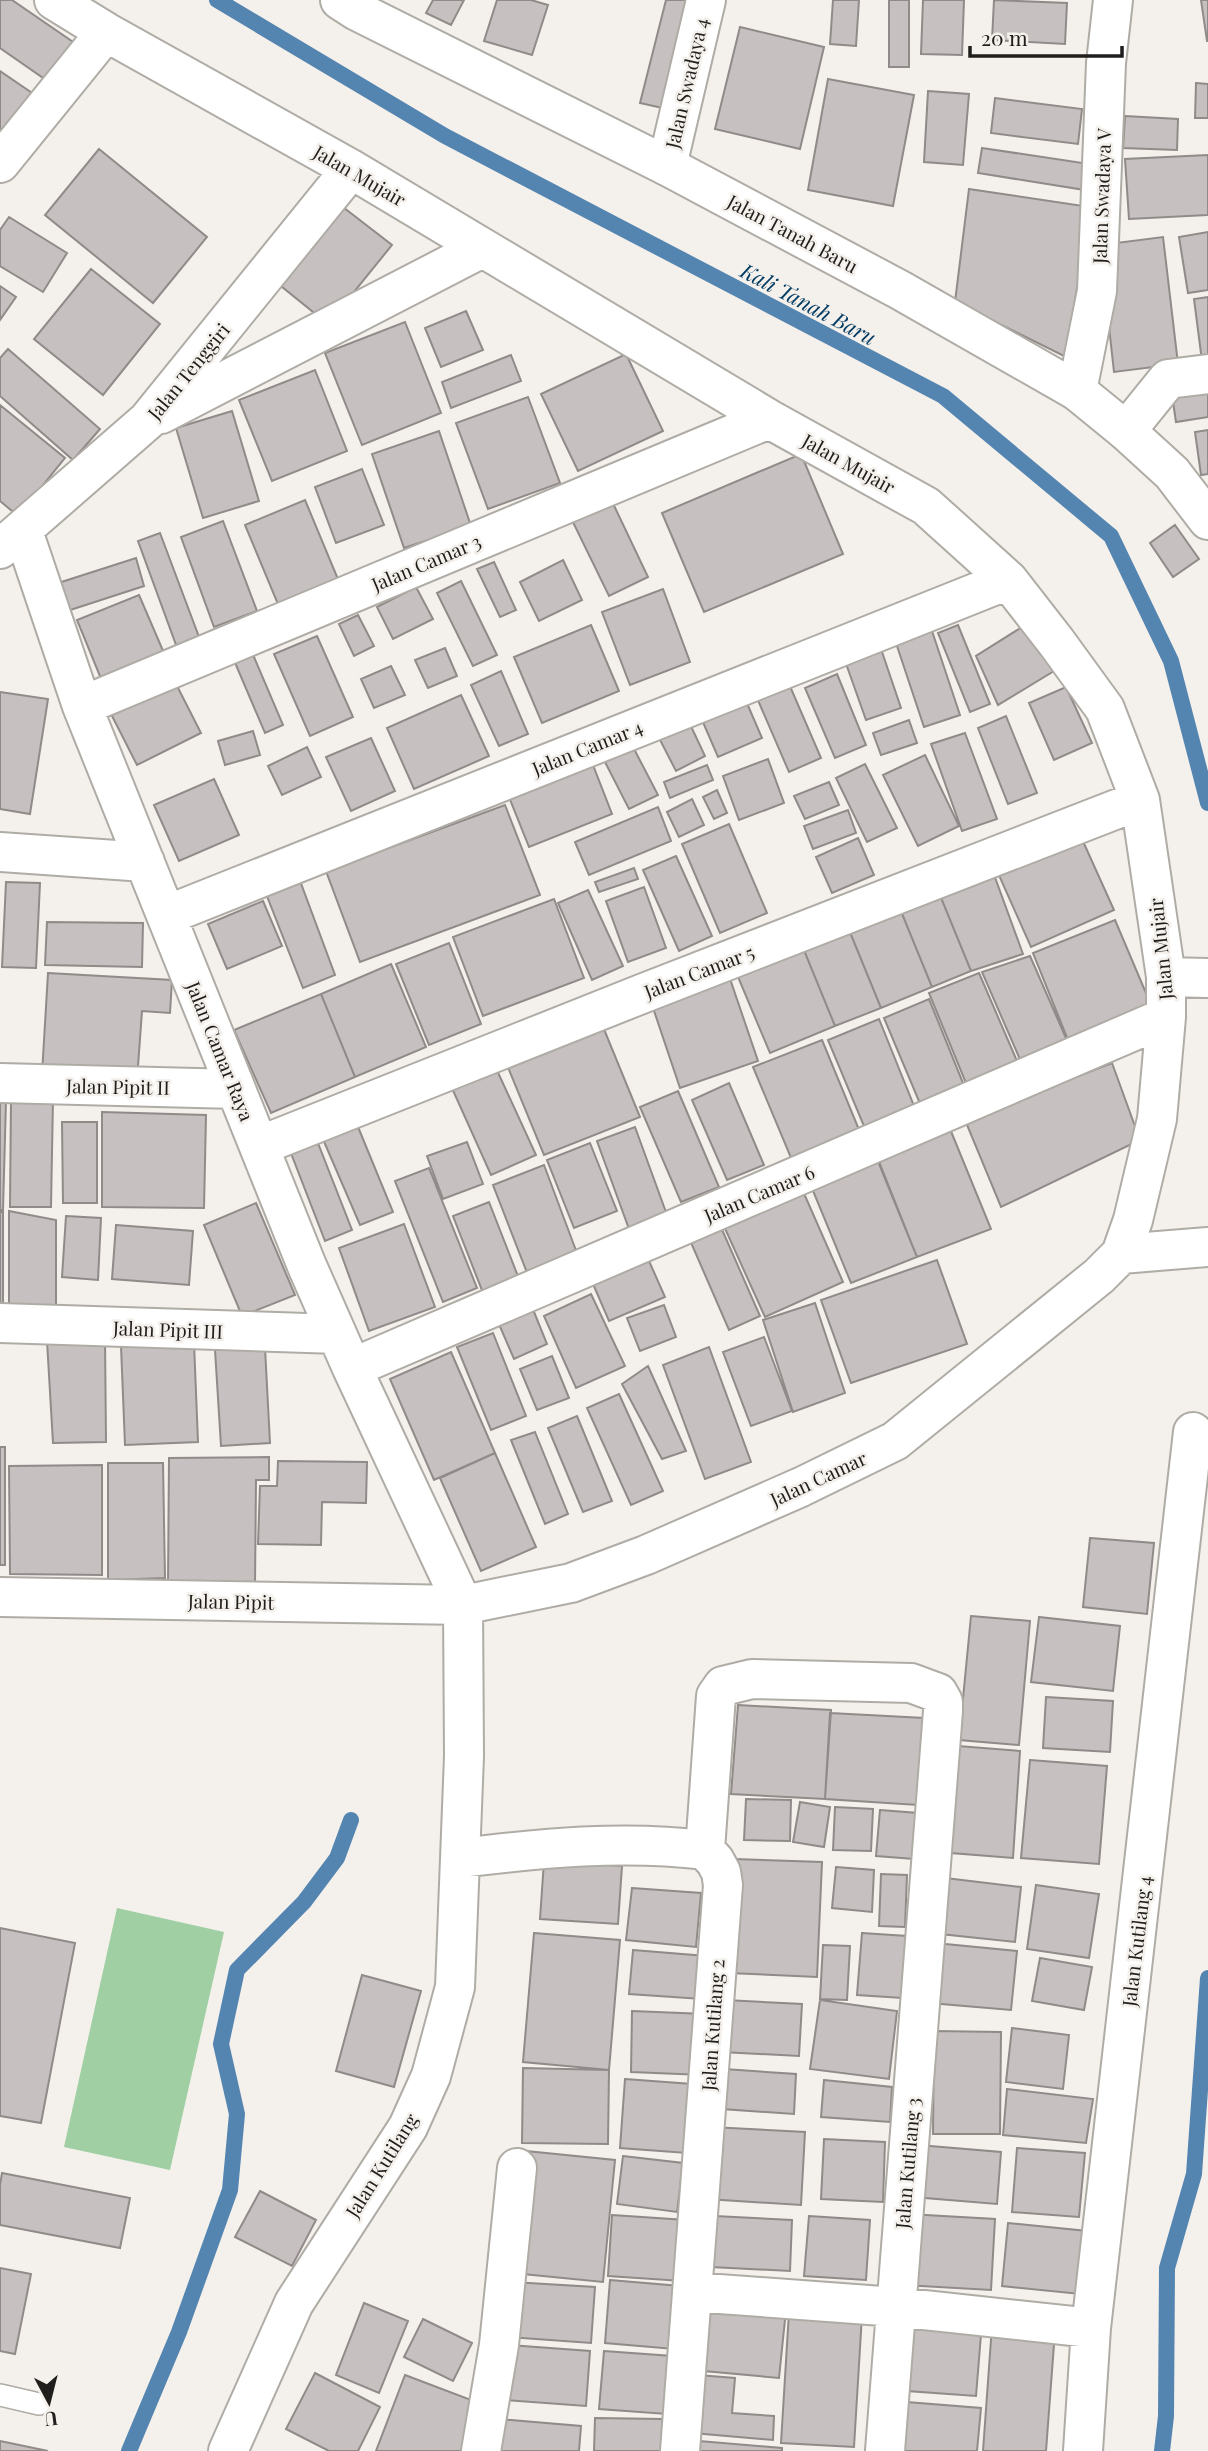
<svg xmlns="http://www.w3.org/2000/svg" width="1208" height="2451" font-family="'Playfair Display',serif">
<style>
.green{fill:#9fcfa3}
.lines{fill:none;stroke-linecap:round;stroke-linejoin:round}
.stream{stroke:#5485b0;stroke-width:16}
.building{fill:#c7c0c0;stroke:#908a89;stroke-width:2}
.service-casing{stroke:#afaca6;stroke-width:24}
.minor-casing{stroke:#afaca6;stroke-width:42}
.secondary-casing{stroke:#afaca6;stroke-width:42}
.service{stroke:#fff;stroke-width:21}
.minor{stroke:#fff;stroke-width:38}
.secondary{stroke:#fff;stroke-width:38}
.labels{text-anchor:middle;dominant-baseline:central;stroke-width:5;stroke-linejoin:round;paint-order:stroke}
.street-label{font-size:19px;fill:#1f1e1c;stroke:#f4f0eb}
.water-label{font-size:21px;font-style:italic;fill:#043c63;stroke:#f4f0eb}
</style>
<rect width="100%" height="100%" fill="#f4f0eb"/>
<path class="green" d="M117 1908 224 1932 170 2170 64 2147Z"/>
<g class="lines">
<path class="stream" d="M217 0 445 136 943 396 1111 536 1171 661 1208 803
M129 2451 179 2332 230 2190 237 2114 221 2044 237 1970 304 1902 337 1858 351 1820
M1162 2451 1166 2416 1167 2268 1194 2174 1208 1978"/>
</g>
<path class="building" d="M0 0H12L76 44 49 82 0 48Z
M433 0H464L451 25 426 13Z
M497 0H531L548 5 532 55 484 41Z
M666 0H693L667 109 640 103Z
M833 0H859L856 46 830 44Z
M889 0H909V67H889Z
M923 0H964L962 55 921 54Z
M994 0 1067 3 1065 44 992 40Z
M1201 0H1208V41H1207Z
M740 27 824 47 800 149 715 129Z
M0 71 38 97 9 138 0 132Z
M828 79 914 95 893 206 808 190Z
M1196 83 1208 84V118H1195Z
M928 91 969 94 963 165 924 162Z
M995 98 1082 109 1078 144 991 133Z
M1125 116 1178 119 1177 150 1123 148Z
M982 148 1096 165 1091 191 978 173Z
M99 149 207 237 153 303 45 215Z
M1208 155V215L1129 219 1125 159Z
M969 189 1090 207 1066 357 955 302Z
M339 204 392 245 328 324 276 282Z
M9 217 67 253 43 292 0 266V230Z
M1208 232V290L1188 293 1179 237Z
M1163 237 1178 364 1114 372 1100 245Z
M91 269 160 324 103 395 34 339Z
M0 286 16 297 0 320Z
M1208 297V361H1202L1194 299Z
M466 311 483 350 441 367 425 328Z
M405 322 441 413 362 445 325 353Z
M8 349 100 429 73 460 0 396V358Z
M626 354 663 431 578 471 541 394Z
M511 355 521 381 451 408 442 382Z
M315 370 347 451 272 481 239 400Z
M1208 389V417L1176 422 1172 395Z
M528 397 560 483 488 509 456 423Z
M0 405 65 458 18 516 0 501Z
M232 411 259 501 203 518 176 428Z
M1208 430V474L1201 475 1195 432Z
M439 431 471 526 404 548 372 454Z
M801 454 843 554 704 612 662 513Z
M362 469 384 525 336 543 315 487Z
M609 495 648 577 609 596 569 514Z
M305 500 340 584 280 609 245 525Z
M223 521 257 611 214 627 181 537Z
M1175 525 1199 559 1173 577 1150 543Z
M160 533 202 645 179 653 138 541Z
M136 558 144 586 58 614 49 586Z
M563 560 582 600 539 621 520 582Z
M494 562 516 610 500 617 477 569Z
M461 581 497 655 473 666 437 593Z
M416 587 433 619 393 639 377 607Z
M663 589 690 662 630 685 602 612Z
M139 595 167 660 104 686 77 620Z
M358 615 374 646 354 656 339 624Z
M1030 622 1059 668 998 705 976 656Z
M591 625 619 691 542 723 514 657Z
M930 625 960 715 924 727 894 637Z
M958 625 990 704 970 712 938 633Z
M317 636 353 717 310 736 274 654Z
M880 646 901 708 866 720 844 658Z
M445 648 457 676 428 688 415 660Z
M251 650 283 725 265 733 233 658Z
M391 666 405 695 374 708 361 679Z
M501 671 528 734 499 746 471 685Z
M837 674 866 745 835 758 805 688Z
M786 677 821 758 789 772 754 691Z
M175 682 201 733 137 765 111 714Z
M1066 687 1092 743 1054 760 1029 703Z
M0 692 48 699 30 814 0 809Z
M743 694 762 738 718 757 699 713Z
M461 695 489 756 414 789 387 728Z
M1006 716 1037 793 1008 804 978 728Z
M688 720 705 756 676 771 657 734Z
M909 720 917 743 881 755 873 733Z
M253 731 260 755 225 765 218 741Z
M965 733 997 819 962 831 931 744Z
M371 738 395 791 351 811 326 757Z
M307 747 321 777 282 795 268 766Z
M633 747 658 795 629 809 605 762Z
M925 755 959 826 918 846 883 775Z
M768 759 784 803 739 820 723 776Z
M591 760 612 814 529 847 507 792Z
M865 764 897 828 867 842 836 778Z
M707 765 713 780 670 798 664 782Z
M214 779 239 835 179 861 154 805Z
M829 782 839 805 805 819 794 796Z
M717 790 727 813 714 819 703 797Z
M692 799 704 825 679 837 667 812Z
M505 805 540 895 360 962 326 871Z
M658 807 671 841 589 875 575 842Z
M848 810 856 833 813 849 804 826Z
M729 824 767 913 720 933 682 844Z
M1077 828 1114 910 1031 947 994 864Z
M858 838 874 875 832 893 816 857Z
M676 856 712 936 679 951 643 870Z
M989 861 1023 954 971 971 935 883Z
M634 868 638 879 599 892 595 882Z
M299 878 335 975 303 988 265 891Z
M6 882 40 883 36 968 2 967Z
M935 883 971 971 932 987 896 899Z
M644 887 666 948 628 962 606 901Z
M588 890 623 966 592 980 558 903Z
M554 899 584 978 483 1016 453 937Z
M896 899 932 987 881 1008 845 920Z
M263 901 282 946 227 969 208 924Z
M845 920 881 1008 835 1026 799 938Z
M1115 920 1154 1012 1070 1045 1033 953Z
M47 922 143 923 142 967 45 965Z
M799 938 835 1026 770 1053 733 965Z
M449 943 481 1024 429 1045 396 964Z
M1030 956 1069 1045 1022 1064 982 972Z
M391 964 426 1047 355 1077 321 994Z
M726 967 758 1061 680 1088 648 993Z
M48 973 172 980 170 1013 142 1011 137 1080 42 1074Z
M979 973 1020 1068 968 1088 929 993Z
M321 994 355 1077 271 1113 234 1030Z
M929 999 965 1088 921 1106 884 1018Z
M879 1019 916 1111 866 1131 828 1040Z
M601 1022 640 1117 544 1155 505 1060Z
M822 1040 862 1137 794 1165 753 1067Z
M1112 1063 1140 1140 1001 1207 965 1120Z
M495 1066 536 1155 491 1175 451 1086Z
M729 1083 764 1165 727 1180 692 1100Z
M678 1091 719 1187 681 1202 640 1107Z
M11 1099H53L51 1207H10Z
M0 1101H6L3 1210H0Z
M102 1112 206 1115 204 1208 102 1207Z
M62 1122H97V1203H63Z
M356 1122 393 1212 360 1225 322 1137Z
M948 1124 991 1229 917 1257 876 1154Z
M635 1127 667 1215 629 1229 597 1141Z
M316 1138 352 1230 325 1241 289 1148Z
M467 1142 483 1184 443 1199 427 1156Z
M590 1143 617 1211 574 1228 547 1160Z
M875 1154 917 1257 851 1283 809 1181Z
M544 1165 581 1264 531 1283 493 1185Z
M429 1168 477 1288 443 1302 395 1181Z
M802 1189 843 1282 765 1317 723 1224Z
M489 1202 521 1284 485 1298 453 1216Z
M256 1203 295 1295 242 1316 204 1225Z
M9 1211 56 1220V1323L9 1314Z
M0 1212H3V1315H0Z
M66 1216 101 1218 98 1280 62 1277Z
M404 1224 435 1307 369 1331 339 1248Z
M116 1225 193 1231 189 1285 112 1279Z
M720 1225 760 1316 729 1330 689 1238Z
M645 1252 665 1297 609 1321 590 1277Z
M937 1260 967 1344 851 1383 821 1300Z
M591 1294 625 1366 576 1388 544 1316Z
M815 1303 845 1393 793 1412 763 1320Z
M664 1305 676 1337 640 1351 627 1318Z
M532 1307 547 1344 514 1359 498 1322Z
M493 1333 526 1416 491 1430 457 1347Z
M764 1337 792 1411 751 1426 723 1352Z
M105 1338 106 1442 53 1443 47 1341Z
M194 1343 198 1442 125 1445 121 1346Z
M709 1347 751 1462 705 1479 663 1365Z
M265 1348 270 1443 221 1446 215 1350Z
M451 1352 495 1453 434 1480 390 1379Z
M552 1356 569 1398 537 1410 520 1369Z
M648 1366 686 1451 662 1459 622 1384Z
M619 1394 663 1491 631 1505 587 1408Z
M577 1416 612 1501 583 1512 548 1428Z
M535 1432 568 1514 545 1524 511 1440Z
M0 1447H5V1565H0Z
M495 1453 536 1547 481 1571 440 1478Z
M269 1457V1480H256L255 1585 168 1584 169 1458Z
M278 1461 367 1462 366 1503 322 1502 321 1545 258 1544 260 1486H277Z
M108 1463H163L165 1578 108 1580Z
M102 1465V1575L10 1574 9 1466Z
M1090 1538 1154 1543 1147 1614 1083 1607Z
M971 1616 1030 1621 1019 1745 959 1740Z
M1039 1617 1120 1626 1113 1691 1031 1682Z
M1046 1697 1113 1701 1110 1752 1043 1748Z
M738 1705 831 1710 825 1799 731 1794Z
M830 1713 924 1718 918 1805 825 1799Z
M958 1746 1020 1751 1013 1858 951 1853Z
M1030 1760 1107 1766 1099 1864 1021 1858Z
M746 1799 791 1800 790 1841 744 1840Z
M800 1802 830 1807 824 1847 793 1842Z
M835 1807 873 1809 871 1851 833 1850Z
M880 1810 918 1813 914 1859 876 1856Z
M734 1859 822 1862 817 1977 729 1973Z
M544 1861 622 1866 618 1924 540 1919Z
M836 1867 874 1870 872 1912 832 1908Z
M881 1874 907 1875 905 1927 879 1926Z
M937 1877 1021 1887 1015 1942 931 1933Z
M1036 1885 1099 1894 1089 1958 1027 1949Z
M632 1888 701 1893 696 1947 626 1940Z
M0 1928 75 1943 41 2123 0 2116Z
M534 1933 620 1940 609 2070 523 2062Z
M862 1933 907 1936 902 1998 857 1995Z
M935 1943 1017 1951 1011 2010 930 2003Z
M823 1945 850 1946 847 2000 820 1999Z
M633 1950 706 1956 702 1999 629 1994Z
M1040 1958 1092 1967 1084 2010 1032 2001Z
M362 1975 421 1991 394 2087 336 2071Z
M725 2000 802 2004 799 2056 722 2052Z
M820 2000 897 2011 889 2079 810 2069Z
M632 2011 705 2014 703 2075 631 2072Z
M1012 2028 1069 2035 1063 2089 1006 2082Z
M934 2031 1001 2032 1000 2134H933Z
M523 2068 609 2070 608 2144 522 2143Z
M724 2069 796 2074 794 2114 722 2109Z
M625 2079 692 2084 687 2153 620 2148Z
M824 2080 892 2087 890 2122 821 2117Z
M1007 2089 1093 2099 1086 2143 1003 2135Z
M711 2127 805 2132 801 2205 707 2199Z
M824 2139 885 2142 883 2202 821 2199Z
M918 2145 1001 2152 997 2204 913 2197Z
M1017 2148 1085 2153 1079 2217 1012 2212Z
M526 2151 615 2160 603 2282 513 2273Z
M623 2156 683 2163 677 2212 617 2204Z
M2 2173 130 2198 120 2248 0 2225V2185Z
M260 2191 316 2220 292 2266 235 2237Z
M908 2214 995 2219 991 2290 903 2285Z
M612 2215 686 2220 682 2281 608 2276Z
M715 2216 792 2220 790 2271 711 2267Z
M809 2216 870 2220 866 2280 804 2276Z
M1008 2223 1087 2231 1080 2294 1002 2286Z
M0 2268 31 2274 15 2354 0 2351Z
M610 2280 680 2286 674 2349 605 2343Z
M512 2282 595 2287 591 2343 508 2337Z
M700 2302 786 2310 779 2378 693 2370Z
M364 2303 408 2321 379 2393 336 2375Z
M789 2312 862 2315 854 2447 781 2443Z
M899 2315 982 2322 976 2396 893 2390Z
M423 2319 472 2343 453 2381 404 2357Z
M992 2326 1055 2331 1046 2451H983Z
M509 2345 590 2351 586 2406 504 2400Z
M604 2351 672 2356 667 2414 599 2409Z
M315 2373 380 2407 358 2451H329L286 2429Z
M405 2375 479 2403 461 2451H376Z
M697 2375 735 2378 732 2413 774 2416 773 2440 693 2433Z
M894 2401 981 2408 977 2451H890Z
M595 2418 662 2419V2451H594Z
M498 2419 581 2426 579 2451H495Z
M0 2441 48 2451H0Z
M699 2441 782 2448V2451H698Z"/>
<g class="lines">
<defs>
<path id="service" d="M0 2395 39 2404"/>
<path id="minor" d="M0 163 106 32
M667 166 706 0
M1077 391 1097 291 1106 63 1113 0
M161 414 482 248
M1126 431 1168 379 1208 374
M23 531 82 706 307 1266 352 1368 463 1605 464 1756 455 1987 431 2076 408 2127 294 2303 228 2451
M0 549 148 420 351 169
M82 706 769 419
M0 852 145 862
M167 915 1008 580
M1166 977 1208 978
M0 1083 236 1089
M259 1146 644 993 1140 800
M1121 1254 1208 1247
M0 1323 337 1334
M352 1368 1166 1017
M0 1597 463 1605 571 1583 646 1555 801 1487 895 1441 1099 1276 1121 1254 1133 1220 1157 1119 1166 1017V977L1140 800 1105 709 1057 643 1008 580 926 506 769 419 351 169 106 32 54 0
M705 1850 716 1696 723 1686 752 1679 911 1683 938 1693 943 1702V1711L885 2451
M461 1858C542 1848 623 1840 705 1850L715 1861 721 1872 723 1885 680 2451
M692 2292 896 2307 1091 2328
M481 2451 499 2345 517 2168
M1083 2451 1091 2328 1193 1432"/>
<path id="secondary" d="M340 0 357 11 667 166 900 290 1077 391 1126 431 1172 473 1208 520"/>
</defs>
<use href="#service" class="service-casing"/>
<use href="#minor" class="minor-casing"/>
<use href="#secondary" class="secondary-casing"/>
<use href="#service" class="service"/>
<use href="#minor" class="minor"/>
<use href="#secondary" class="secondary"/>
</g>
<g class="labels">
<g class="street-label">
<text transform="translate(686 83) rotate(-77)">Jalan Swadaya 4</text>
<text transform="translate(360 175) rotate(30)">Jalan Mujair</text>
<text transform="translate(1101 196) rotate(-88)">Jalan Swadaya V</text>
<text transform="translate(793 233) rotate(28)">Jalan Tanah Baru</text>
<text transform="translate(188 371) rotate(-51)">Jalan Tenggiri</text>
<text transform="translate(849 463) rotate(29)">Jalan Mujair</text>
<text transform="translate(426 562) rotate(-23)">Jalan Camar 3</text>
<text transform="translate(587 747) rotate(-22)">Jalan Camar 4</text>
<text transform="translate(1160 949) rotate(-96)">Jalan Mujair</text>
<text transform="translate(699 971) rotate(-21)">Jalan Camar 5</text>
<text transform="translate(221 1051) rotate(68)">Jalan Camar Raya</text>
<text transform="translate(118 1086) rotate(1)">Jalan Pipit II</text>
<text transform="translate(759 1193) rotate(-23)">Jalan Camar 6</text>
<text transform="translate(168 1329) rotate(2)">Jalan Pipit III</text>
<text transform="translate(818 1478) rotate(-25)">Jalan Camar</text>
<text transform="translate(231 1601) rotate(1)">Jalan Pipit</text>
<text transform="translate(1136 1941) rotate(-83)">Jalan Kutilang 4</text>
<text transform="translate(712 2025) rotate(-86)">Jalan Kutilang 2</text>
<text transform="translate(907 2163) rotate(-85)">Jalan Kutilang 3</text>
<text transform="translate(381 2165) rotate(-58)">Jalan Kutilang</text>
</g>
<g class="water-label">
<text transform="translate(809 303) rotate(28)">Kali Tanah Baru</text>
</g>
</g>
<g transform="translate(49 2402) rotate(173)" stroke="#f4f0eb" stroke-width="5" paint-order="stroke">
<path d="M0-5L12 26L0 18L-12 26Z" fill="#1f1e1c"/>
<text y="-10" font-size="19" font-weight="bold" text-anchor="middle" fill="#1f1e1c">U</text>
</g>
<path d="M970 46v10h152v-10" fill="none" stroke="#1f1e1c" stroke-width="3.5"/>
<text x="981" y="46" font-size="21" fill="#1f1e1c" stroke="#f4f0eb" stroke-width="5" paint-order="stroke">20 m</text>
</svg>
